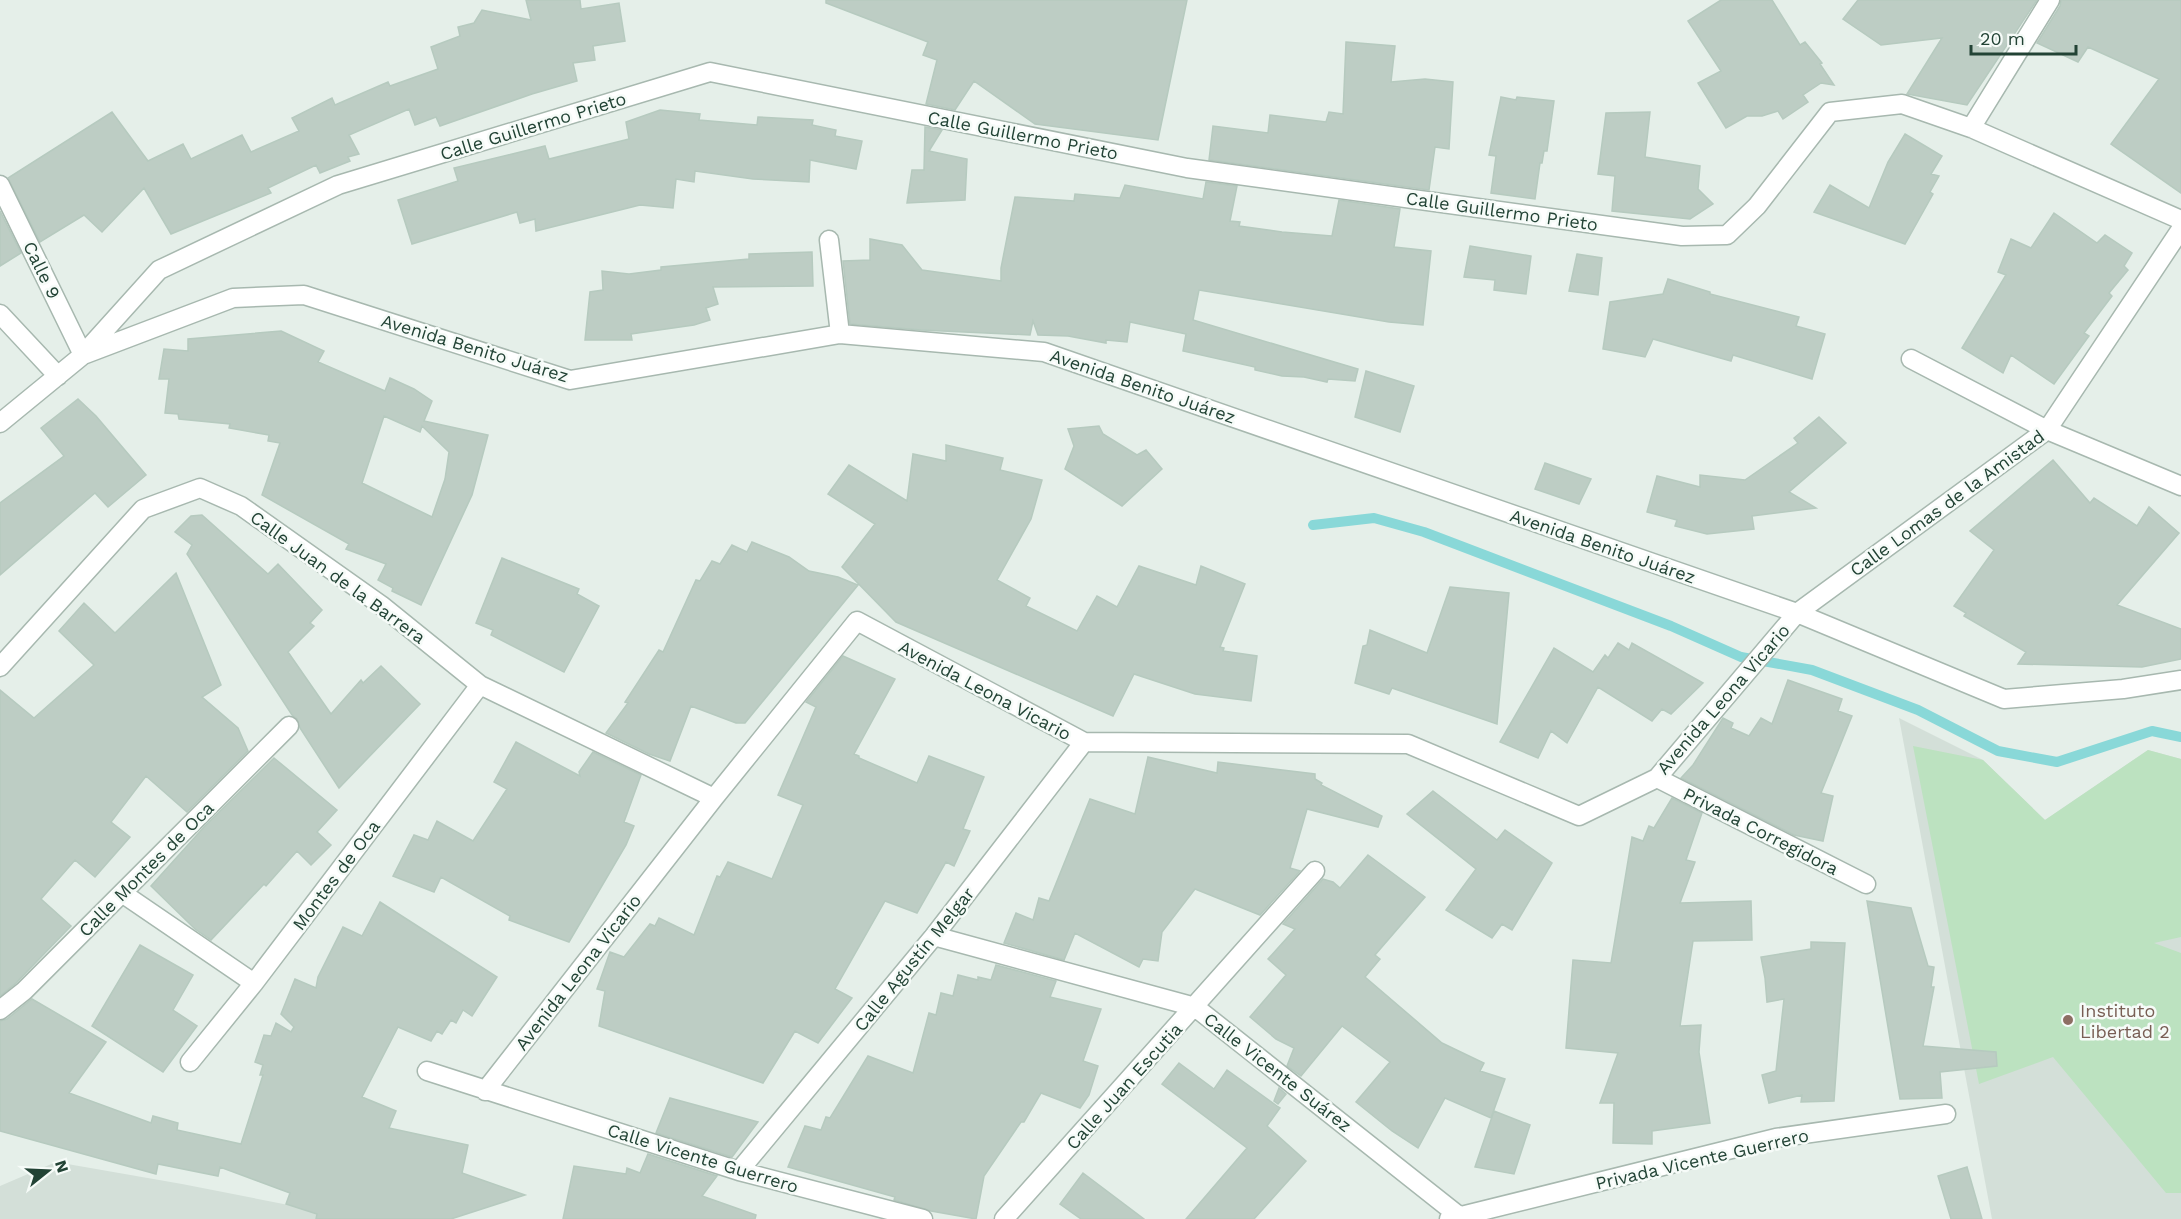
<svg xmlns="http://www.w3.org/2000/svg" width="2181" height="1219" font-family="'Work Sans',sans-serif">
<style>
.built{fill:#d3dfd8}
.green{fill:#bce2c0}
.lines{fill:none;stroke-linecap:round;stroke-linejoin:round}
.stream{stroke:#89d8d8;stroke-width:10}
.building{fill:#bdcdc4;stroke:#b6cabf;stroke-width:1.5;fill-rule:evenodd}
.minor-casing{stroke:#a7b8af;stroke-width:21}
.minor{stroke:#fff;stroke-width:18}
.education-dot{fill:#8d6e63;stroke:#f6fbf8;stroke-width:2}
.labels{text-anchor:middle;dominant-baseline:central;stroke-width:5;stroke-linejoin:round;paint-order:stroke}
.street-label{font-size:18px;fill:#224335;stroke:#f6fbf8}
.education-label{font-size:18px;fill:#785e54;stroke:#f6fbf8;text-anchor:start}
</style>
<rect width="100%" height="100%" fill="#e5efe9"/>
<path class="built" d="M1899 718 1983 760 2045 820 2148 750 2181 759V1219H1992Z
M56 1162 182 1184 360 1219H0V1186Z"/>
<path class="green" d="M1913 746 1983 760 2045 820 2148 750 2181 759V937L2154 943 2181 953V1193H2166L2053 1057 1979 1084Z"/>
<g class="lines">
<path class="stream" d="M1313 525 1374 518 1424 532 1671 626 1741 657 1812 670 1918 710 1998 751 2057 762 2152 731 2181 737"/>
</g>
<path class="building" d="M526 0H580L581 9 619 3 625 41 593 46 595 60 573 63 577 81 532 94 440 126 436 117 415 125 409 109 349 135 359 154 348 157 350 161 320 173 316 165 268 188 271 193 171 234 144 188 102 232 84 215 40 242 8 178 112 112 148 161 183 144 191 159 242 135 251 152 299 131 292 118 332 98 335 105 388 82 390 86 438 69 431 47 460 36 458 27 474 23 482 10 531 20Z
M826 0H1187L1158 140 1035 124 974 81 955 110 926 104 937 60 923 55 928 42 826 3Z
M1721 0H1772L1800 45 1805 42 1822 63 1820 64 1834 85 1821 83 1803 95 1808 102 1783 119 1778 111 1762 116H1747L1726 128 1698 83 1721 71 1688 21Z
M1858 0H2037L1967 105 1907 94 1942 38 1881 45 1843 19Z
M2061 0H2181V193L2111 144 2159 79 2088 47 2078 62 2037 43 2060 6Z
M1346 42 1395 46 1391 82 1425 79 1453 82 1449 149 1435 147 1429 190 1209 160 1213 126 1268 133 1270 115 1326 122 1329 112 1343 114Z
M1501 97 1516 100 1517 97 1554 101 1547 151H1544L1542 163H1540L1535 199 1491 193 1496 156 1489 155Z
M660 110 700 114 699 120 757 125 758 117 813 120 812 125 836 130 835 136 862 141 856 169 810 160 809 182 753 179 695 171 694 182 676 179 673 208 640 205 536 231 535 219 520 223 517 212 412 244 398 200 458 181 454 168 545 146 549 159 629 139 626 122Z
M1650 112 1645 157 1700 166 1698 189 1713 204 1690 219 1612 211 1615 176 1598 174 1606 113Z
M925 127 942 130 929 151 967 159 965 200 907 203 912 170H924Z
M1905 134 1942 156 1931 174 1939 176 1930 192 1933 194 1905 244 1814 212 1830 185 1869 208 1888 162Z
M1206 182 1237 186 1230 221 1240 222 1239 226 1282 232 1332 236 1339 200 1400 209 1394 247 1431 251 1423 325 1389 322 1199 290 1193 320 1358 369 1355 381 1328 379 1327 382 1304 377 1282 376 1255 370V367L1183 351 1186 334 1130 322 1127 342 1106 340V343L1068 336 1038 335 1033 321 1030 335 921 330 850 324 843 261 870 260V239L902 245 922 270 1001 281V268L1015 197 1074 201 1075 194 1120 198 1125 185 1203 199Z
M0 211 21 253 0 266Z
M2054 213 2097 243 2105 235 2132 253 2124 266 2128 270 2109 293 2112 296 2084 333 2089 336 2054 384 2011 355 2003 373 1962 348 2006 275 1998 272 2011 239 2031 248Z
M1470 246 1531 256 1526 294 1494 290 1495 280 1464 277Z
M812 252 813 286 713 287 718 304 706 308 710 320 694 325 631 334 632 340H585L590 292 603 290 602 271 629 274 661 270V267L749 259V254Z
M1577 254 1602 258 1598 295 1569 291Z
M1668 279 1710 292V294L1799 317 1796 326 1825 334 1812 379 1733 355 1731 361 1653 339 1645 357 1603 349 1610 302 1663 294Z
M281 331 324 351 318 362 385 391 390 378 414 389 432 401 424 421 488 435 472 495 421 605 392 591 393 588 378 580 386 564 346 549 349 544 262 495 280 443 268 441 269 435 229 428 230 424 179 419 178 414 165 413 169 379H159L164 349 188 351V339ZM384 416 420 432 422 426 449 452 445 479 432 517 362 483Z
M1366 371 1414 386 1400 432 1355 417Z
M78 399 96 416 146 475 108 507 95 493 0 575V503L64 456 41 428Z
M1819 417 1846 443 1789 492 1816 508 1752 516 1754 529 1707 534 1675 526 1677 520 1647 512 1657 476 1700 487V475L1745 480 1798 443 1794 438Z
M1099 426 1103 434 1137 455 1146 450 1162 469 1122 506 1065 469 1074 446 1068 429Z
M946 445 1003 458 1000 470 1042 480 1031 519 997 580 1030 598 1026 606 1077 631 1097 596 1117 607 1139 566 1196 585 1201 566 1245 584 1220 647 1224 648 1223 651 1257 656 1251 701 1195 694 1134 674 1113 716 896 622 842 567 875 524 828 494 849 465 907 501 913 454 946 461Z
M2053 460 2090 503 2094 498 2137 526 2149 507 2179 533 2117 605 2181 629V659L2142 667 2018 664 2026 652 1964 616 1966 613 1954 606 1994 550 1970 531Z
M1545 463 1591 479 1579 504 1535 489Z
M202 515 268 574 278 564 322 610 310 623 314 626 288 652 331 714 361 680 363 683 381 666 420 704 339 788 300 728 297 719 292 715 187 554 192 545 175 532 191 516Z
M752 542 789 557 809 571 838 577 858 585 745 723H736L691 706 670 761 649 754 606 733 628 703 625 702 659 650 663 652 696 580 700 581 712 561 720 564 732 545 747 552Z
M502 558 579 589 577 594 599 606 564 672 491 635 493 630 476 623Z
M176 573 221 685 202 697 238 728 248 751 187 812 146 776 111 822 130 837 95 877 75 860 41 899 71 926 16 983 0 996V690L34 718 94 665 59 631 84 603 115 633Z
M1450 587 1509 593 1497 724 1392 688 1389 694 1355 683 1363 646 1367 645 1370 630 1427 653Z
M1618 643 1629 650 1632 643 1703 683 1671 714 1662 709 1652 721 1598 687 1567 743 1551 731 1538 758 1500 742 1554 648 1593 672 1605 655 1608 658Z
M843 656 895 679 854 754 859 756V758L917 783 929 756 984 777 963 829 970 831 954 866 946 862 917 913 885 901 835 989 852 998 818 1043 795 1031 763 1083 599 1026 605 991 597 989 610 952 624 957 650 924 655 926 659 918 694 935 717 876 720 877 728 862 772 879 803 805 778 795 816 707 806 702Z
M1788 680 1842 699 1838 711 1852 716 1821 793 1833 796 1823 841 1794 835 1681 778 1693 765 1723 718 1733 723 1731 728 1749 736 1761 718 1772 724Z
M516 742 580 776 579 772 593 752 641 775 624 822 634 826 626 845 569 942 509 920 510 916 441 877 434 892 393 876 414 835 428 840 437 821 473 841 507 789 494 782Z
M1148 757 1217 773 1218 762 1315 774V779L1322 783 1321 785 1382 816 1378 827 1307 809 1290 868 1300 871 1260 915 1195 889 1162 932 1158 961 1143 959 1139 967 1075 933 1064 960 1004 943 1016 913 1033 920 1039 898 1049 901 1090 799 1135 814Z
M274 758 337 810 317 832 331 845 311 865 297 851 266 886 264 884 211 940 195 929 151 886 204 827Z
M1433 791 1497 840 1505 830 1552 863 1512 930 1502 924 1492 938 1446 910 1476 869 1407 814Z
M1672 798 1702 813 1686 860 1695 862 1680 903 1751 901 1752 940 1693 941 1680 1026 1701 1025 1699 1052 1710 1123 1652 1131V1144L1613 1143 1614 1103H1600L1618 1053 1566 1048 1573 960 1611 963 1632 837 1643 841 1649 826 1654 828Z
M1368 855 1425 897 1375 955 1380 959 1365 977 1442 1043 1484 1063 1480 1071 1505 1079 1491 1118 1445 1098 1418 1148 1392 1131 1356 1102 1390 1062 1342 1026 1301 1076 1287 1066 1294 1048 1276 1039 1250 1017 1286 975 1268 959 1295 929 1283 924 1323 879 1333 882 1340 888Z
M1867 901 1911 908 1928 966 1934 967 1931 987H1934L1923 1046 1996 1052 1997 1066 1940 1072 1942 1098 1900 1099Z
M380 902 497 977 472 1016 463 1010 456 1023 451 1020 442 1034 437 1031 431 1041 398 1027 362 1097 396 1111 389 1128 468 1145 462 1173 525 1195 451 1219H316L317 1214 286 1204 290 1193 220 1167 218 1176 158 1164 156 1174 0 1131V1021L7 1019 32 999 106 1042 69 1093 151 1123 153 1116 178 1123 177 1130 241 1144 263 1075H260L263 1065 255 1062 264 1035 271 1036 276 1023 291 1032 294 1027 281 1014 295 979 316 988 318 977 343 927 362 936Z
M1811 942 1845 943 1834 1101 1801 1102 1802 1095 1769 1103 1762 1075 1776 1071 1784 999 1767 1002 1765 978 1761 957 1811 949Z
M140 945 193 975 173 1010 197 1026 163 1072 92 1026Z
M996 965 1056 981 1050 997 1101 1009 1083 1061 1098 1066 1089 1095 1080 1108 1041 1093 1024 1122H1021L984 1176 976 1219 931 1211 894 1200 895 1197 788 1167 805 1126 821 1130 826 1117 830 1118 868 1056 913 1073 929 1013 936 1015 941 993 953 996 958 975 978 980V977L991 980Z
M1179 1063 1214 1089 1227 1070 1277 1106 1280 1108 1267 1126 1306 1161 1254 1219H1186L1247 1148 1162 1084Z
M1279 1088 1286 1094 1278 1104 1274 1101Z
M670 1098 758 1122 732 1157 656 1133Z
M1494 1111 1530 1125 1514 1174 1475 1167Z
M648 1154 717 1176 702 1196 756 1215 755 1219H563L574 1166 626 1174 627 1168 640 1173Z
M1967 1167 1982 1219H1951L1938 1176Z
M1083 1173 1144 1219H1081L1060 1204Z"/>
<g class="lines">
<defs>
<path id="minor" d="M1971 128 2050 0
M0 185 83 355
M829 240 840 334
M0 314 58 376
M86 351 159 270 338 185 710 72 1187 168 1682 236 1727 235 1757 206 1830 112 1902 104 1971 128 2181 220
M1911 359 2047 430 2181 486
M0 423 83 355 233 298 304 295 570 380 840 334 1044 352 1797 613 2004 699 2123 689 2181 680
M0 667 143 509 200 488 241 506 381 605 480 685 714 798
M1657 778 1866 884
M122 893 254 983
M934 936 1195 1007 1459 1216
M0 1010 24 991 289 726
M190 1062 254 983 480 685
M427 1071 739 1171 923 1219
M485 1091 714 798 857 621 1084 742 1408 744 1579 816 1657 778 1797 613 2047 430 2181 229
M739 1171 934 936 1084 742
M1004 1219 1315 871
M1449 1219 1776 1138 1946 1114"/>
</defs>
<use href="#minor" class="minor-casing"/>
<use href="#minor" class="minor"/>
</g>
<circle class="education-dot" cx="2068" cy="1020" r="6"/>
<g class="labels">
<g class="street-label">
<text transform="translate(533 126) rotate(-17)">Calle Guillermo Prieto</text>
<text transform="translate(1023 135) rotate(11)">Calle Guillermo Prieto</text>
<text transform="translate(1502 211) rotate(8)">Calle Guillermo Prieto</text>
<text transform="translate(42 270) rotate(64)">Calle 9</text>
<text transform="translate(475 348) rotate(17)">Avenida Benito Juárez</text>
<text transform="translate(1143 386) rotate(19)">Avenida Benito Juárez</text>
<text transform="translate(1947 503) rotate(-36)">Calle Lomas de la Amistad</text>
<text transform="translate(1603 546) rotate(19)">Avenida Benito Juárez</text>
<text transform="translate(338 577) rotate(36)">Calle Juan de la Barrera</text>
<text transform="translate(985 690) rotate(28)">Avenida Leona Vicario</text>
<text transform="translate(1723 699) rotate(-49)">Avenida Leona Vicario</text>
<text transform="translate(1761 831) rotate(27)">Privada Corregidora</text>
<text transform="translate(146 869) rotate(-45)">Calle Montes de Oca</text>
<text transform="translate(336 875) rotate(-53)">Montes de Oca</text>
<text transform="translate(914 959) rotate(-51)">Calle Agustín Melgar</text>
<text transform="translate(578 972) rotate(-52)">Avenida Leona Vicario</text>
<text transform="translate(1278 1072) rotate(38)">Calle Vicente Suárez</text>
<text transform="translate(1124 1086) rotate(-48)">Calle Juan Escutia</text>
<text transform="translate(703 1158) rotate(17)">Calle Vicente Guerrero</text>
<text transform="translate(1702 1159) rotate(-13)">Privada Vicente Guerrero</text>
</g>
<g class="education-label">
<text x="2080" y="1010">Instituto<tspan x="2080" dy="21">Libertad 2</tspan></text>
</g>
</g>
<g transform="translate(48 1171) rotate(72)" stroke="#f6fbf8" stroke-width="4.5" paint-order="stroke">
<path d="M0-4.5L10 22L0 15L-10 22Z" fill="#224335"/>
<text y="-9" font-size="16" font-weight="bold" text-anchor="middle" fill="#224335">N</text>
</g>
<path d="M1971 45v9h105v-9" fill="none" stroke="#224335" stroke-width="3"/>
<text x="1980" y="45" font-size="18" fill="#224335" stroke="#f6fbf8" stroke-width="4.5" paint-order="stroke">20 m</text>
</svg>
